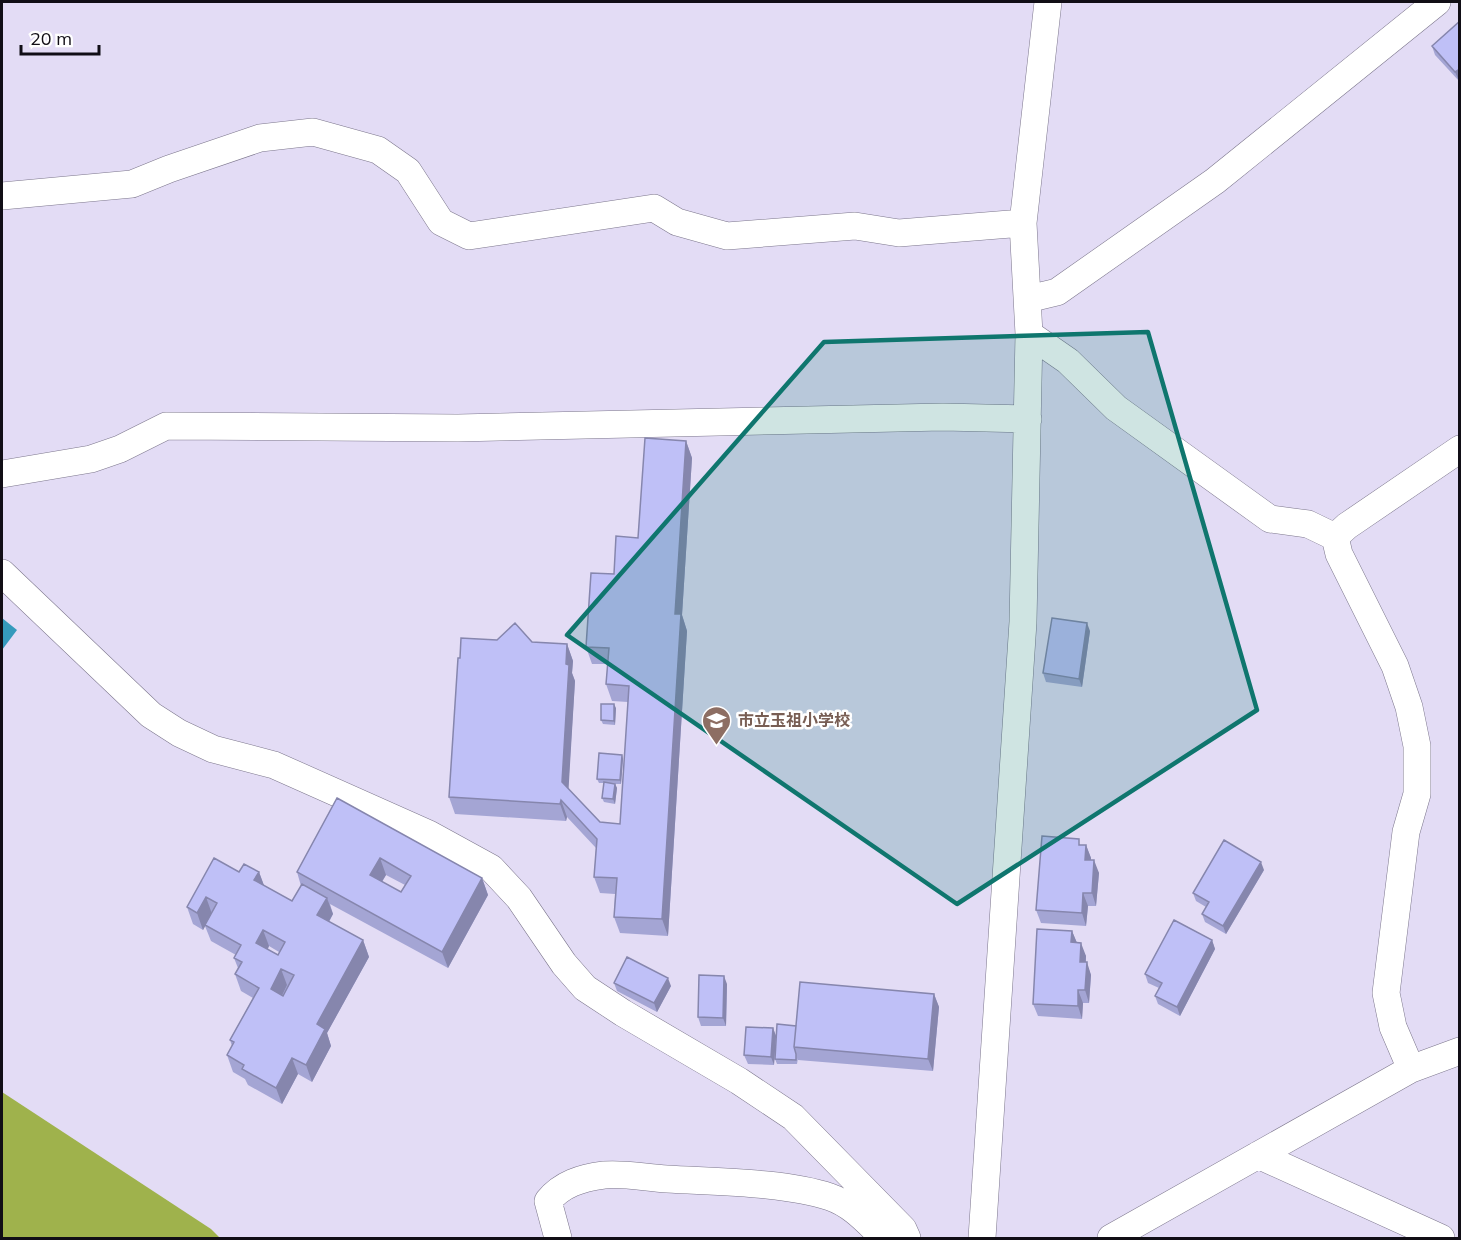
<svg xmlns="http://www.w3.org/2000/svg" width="1461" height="1240" font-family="Mulish,'Noto Sans JP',sans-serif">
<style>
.forest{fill:#9fb24c}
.water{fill:#359abc}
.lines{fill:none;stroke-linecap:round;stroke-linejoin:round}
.minor-casing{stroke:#7c768c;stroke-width:28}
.minor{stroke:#fff;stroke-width:27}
.wall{fill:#a4a5d4;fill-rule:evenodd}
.shaded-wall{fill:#8686ad}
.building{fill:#bfc0f7;stroke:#8686ad;stroke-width:1.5;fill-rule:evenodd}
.marked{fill:#0f766e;fill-opacity:0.2;stroke:#0f766e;stroke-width:4.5;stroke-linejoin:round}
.labels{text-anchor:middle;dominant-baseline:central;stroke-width:5;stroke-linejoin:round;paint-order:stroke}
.education-label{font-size:16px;font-weight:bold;fill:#785e54;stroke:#fff;text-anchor:start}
</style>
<rect width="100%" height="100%" fill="#e3dcf5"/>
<path class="forest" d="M2 1092 211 1229 220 1238H2Z"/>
<path class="water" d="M2 618 17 630 2 650Z"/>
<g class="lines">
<defs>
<path id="minor" d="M2 196 132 184 169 169 260 138 313 132 378 150 408 171 441 222 469 236 654 208 677 222 727 236 855 226 899 233 1023 223
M1028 299 1057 292 1215 181 1437 2
M1029 334 1068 361 1116 408 1270 519 1308 524 1335 537
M2 474 91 459 120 449 166 426 458 428 943 417 1028 419
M1335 537 1339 554 1395 666 1409 707 1417 746V794L1406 832 1386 993 1393 1027 1411 1069
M1335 537 1347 526 1460 449
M2 573 151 715 179 733 213 749 274 765 429 834 491 868 519 898 564 964 585 988 623 1013 739 1081 793 1117 903 1229 907 1238
M1258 1155 1441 1238
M558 1238 548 1201C562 1184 581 1178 604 1175 624 1173 647 1178 667 1179 716 1182 785 1182 830 1197 853 1205 867 1222 884 1238
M982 1238 1023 622 1029 334 1023 223 1048 2
M1111 1238 1411 1069 1460 1051"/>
</defs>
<use href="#minor" class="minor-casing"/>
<use href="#minor" class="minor"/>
</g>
<path class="wall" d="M1460 21V80L1459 81 1435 55 1432 46Z
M686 441 692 458 682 615 687 631 668 936 620 933 614 917 615 894 600 893 594 877 596 848 567 817 566 821 455 814 449 797 532 642 567 644 573 661 572 673 575 681 568 789 600 822 620 824 628 702 612 701 606 684 608 664H592L586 647 614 574 638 538Z
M1090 631 1082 687 1046 682 1043 673Z
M616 708 615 725 603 724 601 720Z
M622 755 623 759 621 784H615L617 788 615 804 604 802 602 798 604 783H599L597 779Z
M337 798 482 878 488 895 448 968 330 904 333 914 329 922 363 940 369 957 327 1033 331 1046 312 1082 298 1074 282 1104 248 1085 245 1079 233 1072 227 1055 232 1046 230 1040 253 998 241 991 235 974 238 968 234 958 236 955 211 941 205 926 203 930 193 924 187 907 239 872H259L264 886 292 901 301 886 297 872ZM386 875 405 885 401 892 382 882ZM269 946 279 952 278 955 268 949Z
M1081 845H1086L1091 858V860L1099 873 1096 906H1088L1086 926 1041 923 1036 910Z
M1264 870 1226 934 1205 922 1202 914 1206 907 1196 901 1193 893Z
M1072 931 1077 943 1086 956V962L1091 975 1089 1003H1083L1082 1019 1038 1016 1033 1004Z
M1212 940 1215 949 1180 1016 1158 1004 1155 996 1159 988 1148 983 1145 974Z
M614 983 671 986 657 1012 617 991Z
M727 984 726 1026H701L698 1017Z
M934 994 939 1007 933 1071 798 1060V1058L797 1064H777L775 1059 796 1026Z
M773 1028 776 1036 774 1065 748 1064 744 1055Z"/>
<path class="shaded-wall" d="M1460 69V80L1459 81 1455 72Z
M686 441 692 458 682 615 687 631 668 936 662 919 675 614Z
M1087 623 1090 631 1082 687 1079 679Z
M567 644 573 661 572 673 575 681 568 798 562 782Z
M614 704 616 708 615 725 614 721Z
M622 755 623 759 621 784 620 780Z
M615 784 617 788 615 804 613 799Z
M561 800 567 817 566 821 560 804Z
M1086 845 1091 858 1090 872 1085 860Z
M380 858 386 875 376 891 370 875Z
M1094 860 1099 873 1096 906 1092 893Z
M1261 862 1264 870 1226 934 1223 926Z
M259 872 265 888 254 880Z
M482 878 488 895 448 968 442 952Z
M1083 893 1088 906 1086 926 1082 913Z
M206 897 212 914 203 930 197 913Z
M327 898 333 914 323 932 317 915Z
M263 930 269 946 262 960 256 943Z
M1072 931 1077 943 1071 942Z
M363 940 369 957 327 1033 331 1046 312 1082 306 1065 317 1024Z
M1212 940 1215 949 1180 1016 1177 1007Z
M1081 943 1086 956 1085 974 1080 962Z
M1087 962 1091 975 1089 1003 1085 990Z
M281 969 287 985 277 1006 271 989Z
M724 976 727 984 726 1026 723 1018Z
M668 978 671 986 657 1012 654 1003Z
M1078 990 1083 1003 1082 1019 1078 1006Z
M934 994 939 1007 933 1071 928 1059Z
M773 1028 776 1036 774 1065 771 1057Z
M292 1058 298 1074 282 1104 276 1088Z"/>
<path class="building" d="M1460 21V69L1455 72 1432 46Z
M645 438 686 441 675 614H681L662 919 614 917 617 878 594 877 597 839 561 800 560 804 449 797 458 658H460L461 638 497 640 515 623 532 642 567 644 566 664 569 665 562 782 600 822 620 824 629 686 606 684 609 648 586 647 591 573 614 574 616 536 638 538Z
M1052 618 1087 623 1079 679 1043 673Z
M601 704H614V721L601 720Z
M599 753 622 755 620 780 597 779Z
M604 782 615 784 613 799 602 798Z
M337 798 482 878 442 952 297 872ZM380 858 411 876 401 892 370 875Z
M1042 836 1079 839V845H1086L1085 860H1094L1092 893H1083L1082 913 1036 910Z
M1224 840 1261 862 1223 926 1202 914 1209 902 1193 893Z
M214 858 239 872 244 864 259 872 254 880 292 901 302 884 327 898 317 915 363 940 317 1024 325 1029 306 1065 292 1058 276 1088 242 1069 244 1065 227 1055 234 1042 230 1040 259 988 235 974 242 962 234 958 241 945 205 925 217 903 206 897 197 913 187 907ZM263 930 285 942 278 955 256 943ZM281 969 294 975 283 996 271 989Z
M1174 920 1212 940 1177 1007 1155 996 1162 983 1145 974Z
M1037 929 1072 931 1071 942 1081 943 1080 962H1087L1085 990H1078V1006L1033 1004Z
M627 957 668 978 654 1003 614 983Z
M699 975 724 976 723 1018 698 1017Z
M800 982 934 994 928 1059 794 1047Z
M777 1024 796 1026 794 1047 796 1054V1060L775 1059Z
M746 1027 773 1028 771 1057 744 1055Z"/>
<path class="marked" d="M1148 332 1257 710 957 904 567 635 824 342Z"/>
<defs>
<symbol id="school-pin" viewBox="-11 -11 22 30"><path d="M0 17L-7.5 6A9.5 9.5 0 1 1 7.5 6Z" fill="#8d6e63" stroke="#fff"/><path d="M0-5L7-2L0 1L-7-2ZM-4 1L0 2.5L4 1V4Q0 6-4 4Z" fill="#fff"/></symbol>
</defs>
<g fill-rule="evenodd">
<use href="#school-pin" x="700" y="704" width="33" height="45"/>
</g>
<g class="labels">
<g class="education-label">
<text x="738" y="720">市立玉祖小学校</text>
</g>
</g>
<rect width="1461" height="1240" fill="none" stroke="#110e16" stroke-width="6"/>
<path d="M21 45v9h78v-9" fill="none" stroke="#110e16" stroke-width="3"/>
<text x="30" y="45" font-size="18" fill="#110e16" stroke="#ffffff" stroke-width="4.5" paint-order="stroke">20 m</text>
</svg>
